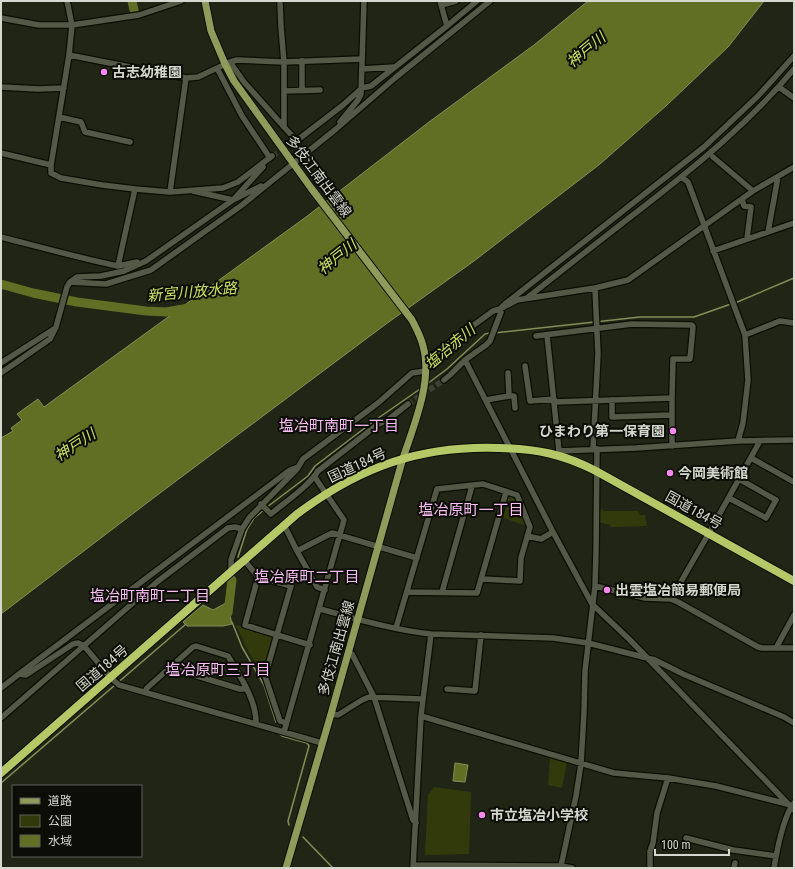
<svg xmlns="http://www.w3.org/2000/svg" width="795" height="869" font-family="'Roboto Condensed','Noto Sans JP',sans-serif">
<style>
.green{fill:#323a0c}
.water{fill:#616f24;stroke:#848e57}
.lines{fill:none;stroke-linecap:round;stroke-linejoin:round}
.stream{stroke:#848e57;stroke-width:1.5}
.river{stroke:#616f24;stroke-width:9}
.minor-tunnel{stroke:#3c4031;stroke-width:5.5;stroke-dasharray:5.5 3;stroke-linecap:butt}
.minor-casing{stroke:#0b0e02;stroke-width:8}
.major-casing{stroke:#0b0e02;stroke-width:9}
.highway-casing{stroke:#0b0e02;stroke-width:10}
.minor{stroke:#545846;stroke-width:5.5}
.major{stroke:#8e9b5a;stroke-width:7}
.highway{stroke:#b4c868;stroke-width:8}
.poi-dot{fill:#f589ef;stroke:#0c0d07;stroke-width:1.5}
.labels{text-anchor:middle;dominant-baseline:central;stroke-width:4;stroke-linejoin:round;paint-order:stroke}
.poi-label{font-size:14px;font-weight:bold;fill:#d5d8ce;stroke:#0c0d07;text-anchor:start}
.street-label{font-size:14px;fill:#d5d8ce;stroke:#0c0d07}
.water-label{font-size:15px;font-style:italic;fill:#cae363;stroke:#0c0d07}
.neighbourhood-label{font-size:15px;fill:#fabdf5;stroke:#0c0d07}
</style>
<rect width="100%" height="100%" fill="#212515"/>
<path class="green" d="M509 495 516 497 527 526 501 517 507 496Z
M602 509 604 511H638L640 515H645L647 526 611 527 610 525 599 522 597 510Z
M236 625 273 636 274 638 263 677 247 649Z
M550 757 567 762 562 788 548 785Z
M434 787 471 792 469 854 425 855 428 795Z"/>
<path class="water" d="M588 1H764L728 47 667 105 600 164 474 261 386 324 160 493 1 614V438L13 431 11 428 22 420 17 414 38 399 44 407 306 217 429 122 534 45Z
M226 603H231L230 615 232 624 223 626H187L183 622 203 605 213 610Z
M455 763 468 765 465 782 453 781Z"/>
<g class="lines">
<path class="stream" d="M735 303 794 278
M494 333 640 317H694L731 304
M427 384 447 369 485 334 490 333
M267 507 308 476 315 466 374 421 420 389
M238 557 247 529 254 518 264 510
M232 622 242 647 264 685 276 722
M278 733 282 736 307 743 309 746 288 821 289 825
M1 783 186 624
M303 837 333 868"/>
<path class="river" d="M132 1 134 10
M1 284 33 293 77 302 146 311 166 312 189 308
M228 613 232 580"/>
<path class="minor-tunnel" d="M272 156 291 145
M408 404 444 380"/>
<defs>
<path id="minor" d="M67 1 72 25 69 55 51 165V173L61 178 102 185 135 189 170 192 223 188 238 182 272 156
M280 1 281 27 284 62V127L297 141
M442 5 456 1
M1 18 39 25H72L139 15 181 1
M447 26 477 1
M69 55 186 78 198 77 230 62 237 60 284 62 362 59
M302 61V91
M230 62 244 82 284 127
M217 68 242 116 270 158
M362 69 394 67
M1 87 38 89 64 88
M779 87 794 98
M284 91 320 90
M59 117 81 122 85 132 130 142
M340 122 358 100 361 94 364 1
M291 145 343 105 362 88 371 86 447 26 440 1
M1 153 51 165
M713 157 753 191
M681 177 688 182 745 335 748 380 743 423 738 441
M193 191 233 200 263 167
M170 192 186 78
M742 199 744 206 751 207 747 239
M768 232 778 177
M1 237C40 247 79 258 118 266L135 189
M713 251 794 223
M118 266 137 262
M70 282 77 277 101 276 124 271 146 261 233 200 261 186
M527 298C565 268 603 238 642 208 696 166 750 122 794 69
M547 335 559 451
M745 335 780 321 794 323
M536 336 632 324 692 325 693 327 690 359H673L672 398
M425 357 433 355 493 311 500 309 517 300 595 288 628 280 753 191 794 167
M465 360 553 532 592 604 630 640 794 810
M1 363 54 329
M525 366 530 401 554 399
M1 373 50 339 56 327 67 287 70 282 106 284 151 270 242 205 336 129 395 78 490 1
M444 380 450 375 465 360 486 345 490 341 501 312 500 309 505 304 704 147 758 96 794 56
M509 396H514L515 408
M486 400 509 396 508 373
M612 400V417L672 415
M554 402 672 398V446
M760 441 709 533 671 599 678 602 758 647 762 648H794
M593 449 598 354 595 288
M557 455 559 451 636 448 738 441 794 440
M751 458 794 482
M729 498 766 518 776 500 739 479
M261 504 271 514C285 502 309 486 318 471L377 425 389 419 408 404
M284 525 297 551 317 587 325 590
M527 536 541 539 553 532
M297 551 332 533 417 558
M245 561 258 577 291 586 265 676 280 721 286 723
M231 572V560L242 529 249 518 297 469 303 459 378 403 412 373 425 371
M258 577 245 625 310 645
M595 586 645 598 671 599
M407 592 477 593 506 492
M442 592 472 486
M320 609C357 619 393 630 431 634L553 638 588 643 655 660 683 674 784 717 794 723
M396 628 437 489 483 484 517 495 530 527 521 558 520 581 482 579
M776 648 794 615
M352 654 374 697 413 820 416 823
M171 667 174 669 240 689H247
M19 674 290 470 298 467
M1 688 19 674 26 675 73 644 78 643 84 646 111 678 119 685 322 743
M447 689 475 691 481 635
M145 692 147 688 193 647 196 646 228 656C240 676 257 701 256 724
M331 714 338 715 362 700 369 697 422 699
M421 716 614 773 668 778 716 786 787 804
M1 718 157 582 228 528 235 527 242 529
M284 732 344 520 314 476
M686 838 733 850 776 856
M414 865 561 866 572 868
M561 866 576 796 581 764 584 712 585 671 595 586 596 552 597 449
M413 868 421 716 431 634
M650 868V851L653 843 657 813 668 778
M734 868 735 863
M774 868C777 850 783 817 794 803"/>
<path id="major" d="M205 1 211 31 225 64 234 81 311 188 412 320C416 328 421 337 423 346 433 380 414 425 403 458L331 714 286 868"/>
<path id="highway" d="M1 773 297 514C360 467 420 445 500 448 537 449 563 454 596 471L794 581"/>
</defs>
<use href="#minor" class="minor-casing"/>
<use href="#major" class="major-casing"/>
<use href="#highway" class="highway-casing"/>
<use href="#minor" class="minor"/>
<use href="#major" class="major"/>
<use href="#highway" class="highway"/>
</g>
<g class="poi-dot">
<circle cx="104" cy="72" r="4"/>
<circle cx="673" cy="431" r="4"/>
<circle cx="670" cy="473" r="4"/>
<circle cx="607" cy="590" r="4"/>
<circle cx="482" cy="815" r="4"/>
</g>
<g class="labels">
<g class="poi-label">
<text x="112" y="72">古志幼稚園</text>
<text x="665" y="431" text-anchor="end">ひまわり第一保育園</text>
<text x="678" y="473">今岡美術館</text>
<text x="615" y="590">出雲塩冶簡易郵便局</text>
<text x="490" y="815">市立塩冶小学校</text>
</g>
<g class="street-label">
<text transform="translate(319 176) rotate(53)">多伎江南出雲線</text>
<text transform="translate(357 465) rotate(-25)">国道184号</text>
<text transform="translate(694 510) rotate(29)">国道184号</text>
<text transform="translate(336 648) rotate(-74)">多伎江南出雲線</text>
<text transform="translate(102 668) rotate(-41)">国道184号</text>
</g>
<g class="water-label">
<text transform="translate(586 50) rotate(-40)">神戸川</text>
<text transform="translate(337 257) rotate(-39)">神戸川</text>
<text transform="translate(192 292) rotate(-5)">新宮川放水路</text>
<text transform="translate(450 347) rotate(-40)">塩冶赤川</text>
<text transform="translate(75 445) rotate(-33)">神戸川</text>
</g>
<g class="neighbourhood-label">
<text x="339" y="426">塩冶町南町一丁目</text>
<text x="471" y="510">塩冶原町一丁目</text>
<text x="307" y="577">塩冶原町二丁目</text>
<text x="150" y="596">塩冶町南町二丁目</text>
<text x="218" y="670">塩冶原町三丁目</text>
</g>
</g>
<rect width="795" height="869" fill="none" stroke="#d5d8ce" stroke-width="4"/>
<rect x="12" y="785" width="130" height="72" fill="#0c0d07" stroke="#5c5e57"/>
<rect x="20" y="798" width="20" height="6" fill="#8e9b5a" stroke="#5c5e57"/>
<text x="48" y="805" font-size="12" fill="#d5d8ce">道路</text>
<rect x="20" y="815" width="20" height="12" fill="#323a0c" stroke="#5c5e57"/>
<text x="48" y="825" font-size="12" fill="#d5d8ce">公園</text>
<rect x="20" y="835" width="20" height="12" fill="#616f24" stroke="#5c5e57"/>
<text x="48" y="845" font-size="12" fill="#d5d8ce">水域</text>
<path d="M655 849v6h74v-6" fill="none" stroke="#d5d8ce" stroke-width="2"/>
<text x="661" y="849" font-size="12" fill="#d5d8ce" stroke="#0c0d07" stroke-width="3" paint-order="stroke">100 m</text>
</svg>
